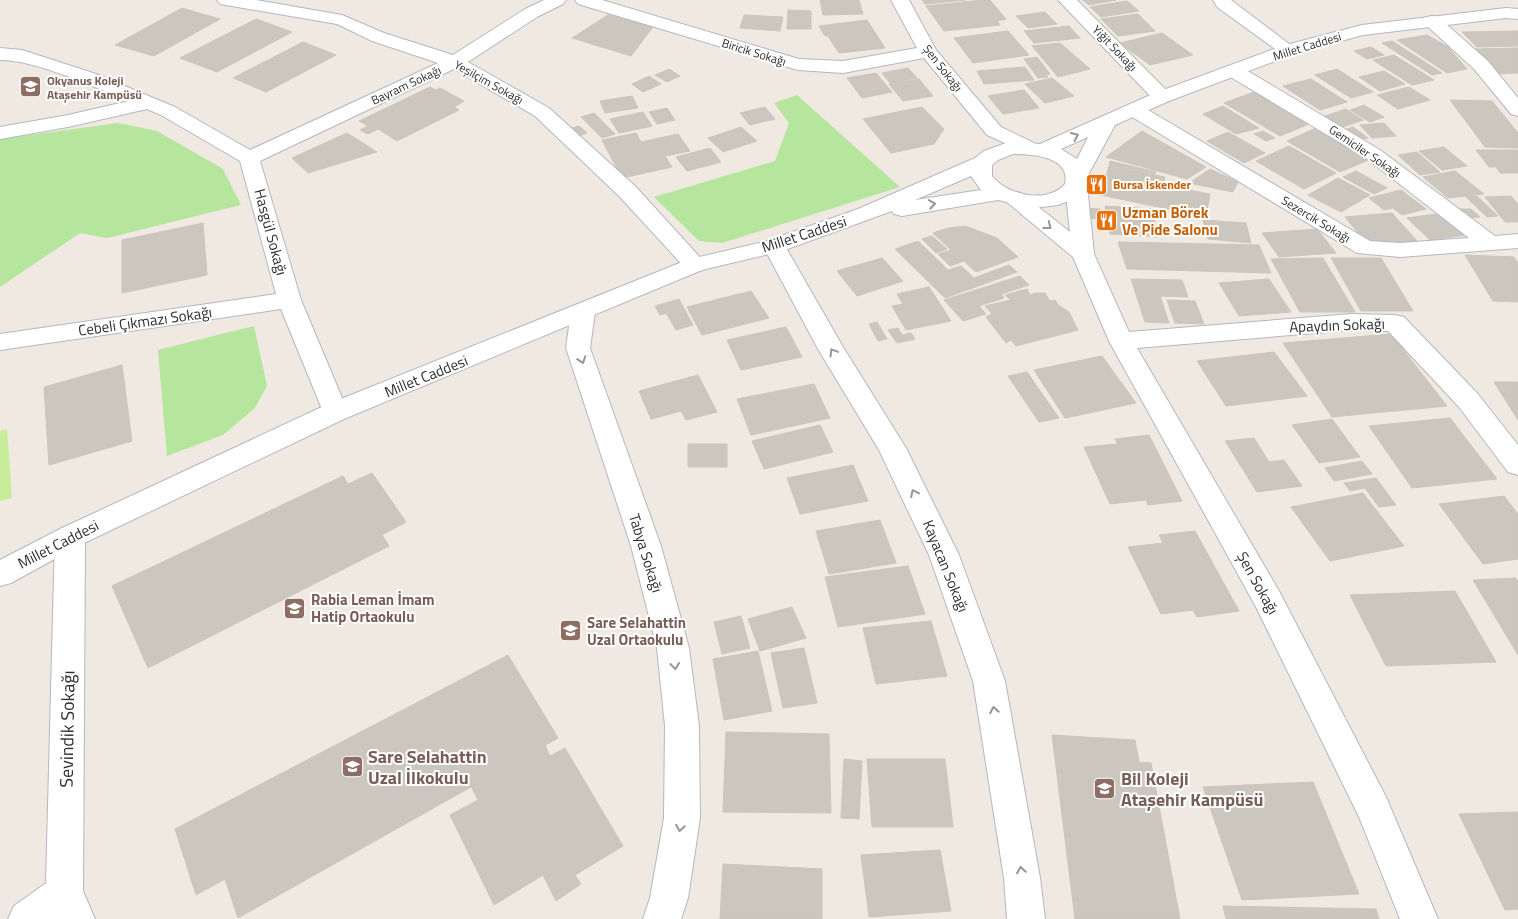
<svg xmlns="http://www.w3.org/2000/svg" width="1518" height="919" font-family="'Titillium Web',sans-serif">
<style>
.green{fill:#b6e59e}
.pitch{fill:#c9ec9a}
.building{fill:#cbc7bf;stroke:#cbc5ba}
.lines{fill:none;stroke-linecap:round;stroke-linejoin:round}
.street-casing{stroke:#b4b7c1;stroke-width:2}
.secondary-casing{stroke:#b4b7c1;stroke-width:2}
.street{fill:#fff;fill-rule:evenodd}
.secondary{fill:#fff;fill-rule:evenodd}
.oneway{stroke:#969696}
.labels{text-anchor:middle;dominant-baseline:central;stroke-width:4;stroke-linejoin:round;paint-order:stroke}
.far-street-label{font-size:12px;fill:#2e2e2e;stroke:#fff}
.far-education-label{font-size:12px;font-weight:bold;fill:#785e54;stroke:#fff;text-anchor:start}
.far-food-label{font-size:12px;font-weight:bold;fill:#c56008;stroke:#fff;text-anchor:start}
.food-label{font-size:15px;font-weight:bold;fill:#c56008;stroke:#fff;text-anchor:start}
.street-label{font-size:15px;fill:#2e2e2e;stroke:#fff}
.education-label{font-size:15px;font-weight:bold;fill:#785e54;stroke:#fff;text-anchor:start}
.near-street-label{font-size:18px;fill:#2e2e2e;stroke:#fff}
.near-education-label{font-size:18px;font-weight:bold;fill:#785e54;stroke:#fff;text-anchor:start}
</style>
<rect width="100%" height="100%" fill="#efe9e1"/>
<path class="green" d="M797 95 900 187 722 243 699 241 654 197 775 161 789 123 774 103Z
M118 123 157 131 223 169 241 205 107 238 80 233 0 287V139Z
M254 326 267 386 255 408 223 435 167 456 158 350Z"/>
<path class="pitch" d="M7 429 12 498 0 501V431Z"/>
<path class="building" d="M820 0H859L863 14 823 15Z
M922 0H965L925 4Z
M982 0H990L1006 19 997 21 1000 25 944 31 926 6Z
M1083 0H1116L1089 5Z
M1127 1 1139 11 1101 17 1090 7Z
M182 8 220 19 154 56 115 45Z
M788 10 811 11V29H787Z
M1045 12 1057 24 1028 28 1016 16Z
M1138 14 1155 31 1118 36 1101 19Z
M608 15 653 27 631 56 572 38Z
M744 15 783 17 780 31 740 28Z
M256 19 292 32 217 72 180 58Z
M867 20 885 48 839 53 828 36H825L819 26Z
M1069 26 1080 38 1034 43 1024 31Z
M1008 31 1029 55 973 63 954 38Z
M1518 31V46L1477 47 1462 32Z
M1162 33 1193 55 1150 65 1120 43Z
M1427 35 1448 47 1467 69 1447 73 1397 40Z
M1392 41 1442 73 1432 75 1382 43Z
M303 42 336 55 266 92 233 78Z
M1060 43 1090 69 1058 77 1032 46Z
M1371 47 1384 55 1367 59 1354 51Z
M1518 48V73L1496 74 1472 49Z
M1394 55 1434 80 1412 85 1373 60Z
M1037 57 1050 74 1046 75 1048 77 1038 78 1024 59Z
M1025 67 1034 80 984 84 977 71Z
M908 68 917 78 890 83 882 73Z
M669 69 680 76 667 82 655 75Z
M1337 69 1373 92 1351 98 1315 75Z
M1384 71 1405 84 1380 91 1359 77Z
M876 73 892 92 862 98 847 78Z
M649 76 661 84 643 92 632 84Z
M1052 78 1074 96 1045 103 1025 84Z
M919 79 933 96 903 101 889 84Z
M1311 79 1347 102 1320 110 1283 86Z
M430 87 436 90 440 88 464 101 454 107 459 110 397 141 378 129 368 134 360 130 368 126 359 121Z
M1409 87 1430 100 1398 109 1377 95Z
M1024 90 1039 108 1003 114 988 96Z
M1254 92 1309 124 1280 136 1224 103Z
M632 96 638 108 605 113 600 101Z
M1450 100 1492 101 1518 133V148L1485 147Z
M1364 105 1384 117 1370 122 1350 110Z
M1223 106 1259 128 1236 134 1203 114Z
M765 107 775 119 750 125 740 113Z
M922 107 944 129 934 144 891 153 863 119Z
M667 108 675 120 657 124 649 112Z
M1346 109 1363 120 1340 128 1322 117Z
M643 112 652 126 619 133 610 119Z
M594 113 615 134 602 138 581 117Z
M1384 123 1396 136 1372 138 1360 125Z
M579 126 587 133 576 137 569 129Z
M741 127 757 141 723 152 708 138Z
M1353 127 1368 138 1358 140 1344 130Z
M1316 128 1371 159 1340 172 1287 141Z
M1142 131 1206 167 1187 179 1106 157Z
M1263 131 1275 138 1266 141 1254 134Z
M1228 132 1265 153 1244 163 1207 141Z
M347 133 377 152 308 173 292 158Z
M636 133 641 142 678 134 690 151 665 156 672 167 622 178 602 140Z
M1289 146 1336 173 1304 189 1256 161Z
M1444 147 1467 166 1442 170 1419 151Z
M710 148 721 162 687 171 676 157Z
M1476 150H1518V173H1500L1496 167H1489Z
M1417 152 1440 172 1420 175 1398 155Z
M1110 161 1156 172 1155 174 1109 165Z
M1109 166 1165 177 1163 185 1210 194 1206 217 1101 195Z
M1210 169 1238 182 1233 192 1189 183Z
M1356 171 1387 188 1374 194 1343 177Z
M1455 171 1484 194 1448 198 1423 177Z
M1338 178 1370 195 1341 212 1308 195Z
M1401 190 1426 209 1402 215 1393 208 1384 210 1369 198Z
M1477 196 1498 216 1487 217 1466 197Z
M1511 196 1518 204V222H1505L1485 197Z
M1105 206 1152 209 1158 237 1110 234Z
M1084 208 1100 209 1103 219 1087 218Z
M1459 209H1471L1480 217 1468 218Z
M1392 213 1417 241 1368 245 1345 217Z
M1444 213 1467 235 1430 240 1407 218Z
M1203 220 1246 223 1251 243 1208 239Z
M203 223 207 275 122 293V240Z
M965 226 997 238 1018 257 976 272 964 261 950 266 938 254 951 250 933 233 948 228Z
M1317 229 1336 253 1279 257 1262 233Z
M932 236 947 249 936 253 922 239Z
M918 241 948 270 961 266 974 278 1009 265 1017 272 945 298 895 249Z
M1118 242 1259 245 1271 273 1127 269Z
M1465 255 1514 257 1518 263V302L1493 301Z
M882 258 903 281 857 296 837 271Z
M1323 258 1355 312H1300L1271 259Z
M1331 258H1381L1413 311H1361Z
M1020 276 1029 285 1001 294 1004 298 979 306 986 314 963 321 944 300Z
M1131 279 1182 280 1188 297 1160 296 1169 323 1145 322Z
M1269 279 1291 312 1239 316 1219 283Z
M929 287 951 321 906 330 892 306 903 304 897 294Z
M1027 289 1030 295 1036 293H1045L1050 301 1055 300 1058 305 1069 312 1078 330 1016 346 1011 340 1006 343 986 317 992 314 985 306 1011 300 1005 295Z
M751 291 769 318 702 335 687 307Z
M679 299 693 325 676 330 666 313 660 315 655 306Z
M1167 300 1195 301 1204 324 1175 323Z
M877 322 887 339 878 341 869 324Z
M786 327 802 357 741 370 727 340Z
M898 328 902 335 911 333 915 339 897 343 888 330Z
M1391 334 1447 406 1332 417 1283 343Z
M1274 352 1307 396 1226 406 1197 361Z
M1102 356 1136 403 1065 418 1034 370Z
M122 365 132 441 49 465 44 387Z
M1027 372 1059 418 1039 422 1008 376Z
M698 375 717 412 686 420 681 411 651 419 639 391Z
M1494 382H1518V420Z
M814 384 830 418 751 435 737 399Z
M1450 418 1497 479 1412 488 1369 426Z
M1332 419 1360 457 1319 463 1292 425Z
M820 425 833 452 764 469 752 441Z
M1149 435 1182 501 1148 505 1146 500 1110 504 1084 447 1118 444 1115 439Z
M1254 438 1269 462 1284 460 1302 486 1257 492 1225 441Z
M688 444H727V467H688Z
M1362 461 1372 474 1334 481 1325 468Z
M853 465 868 501 800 514 787 478Z
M372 473 406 522 382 535 389 546 148 668 112 586 343 476 348 484Z
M1376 478 1396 505 1379 507 1365 488 1350 491 1344 483Z
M1363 493 1404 546 1330 561 1291 507Z
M1504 496 1518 514V559L1483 564 1439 504Z
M880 520 896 563 829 574 816 531Z
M1195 531 1239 611 1197 617 1193 610 1161 614 1128 547 1163 543 1159 535Z
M908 566 925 614 838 627 825 577Z
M1516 578 1518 582V655L1473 580Z
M1455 591 1496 662 1386 666 1350 595Z
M792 607 806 638 760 651 748 619Z
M741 616 750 648 722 654 714 622Z
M931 621 947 676 876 684 863 628Z
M804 648 817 703 783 708 771 653Z
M758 651 772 711 724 720 713 659Z
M508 655 558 738 238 918 225 879 196 895 175 829Z
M726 732 829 734 831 813 723 812Z
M1052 735 1135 740 1139 762 1151 763 1180 919H1075Z
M545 745 550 756 565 748 623 846 575 875 581 884 556 901 543 875 494 905 450 815 478 800 471 786Z
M844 759 862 761 859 819 841 818Z
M867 759H945L953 827H872Z
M1313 782 1359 894 1242 900 1203 787Z
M1518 812V909L1505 910 1459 814Z
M940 850 951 911 869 917 861 855Z
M723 864 822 869V919H720Z
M1223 906 1376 909 1379 919H1226Z"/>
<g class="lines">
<defs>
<path id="street" d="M217 0H256L342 15 384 33 453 55 525 9 544 0H566L563 4 537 17 468 62 549 108 636 187 707 265 703 270 695 272 687 270 620 197 535 116 454 69 260 161 301 300 348 412 344 419 335 421 326 419 281 309 0 350V334L276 294 240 161 161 115 147 109 68 127 0 139V127L68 115 129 101C94 87 36 60 0 60V48L22 50 96 74 175 107 250 150 438 63 372 41 337 24 226 5 220 4Z
M575 0H602L799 59 843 61 917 48 891 0H909L936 50 1001 127 1036 144 1039 148 1036 152 1029 154 987 135 924 58 843 73 798 70 578 4Z
M1058 0H1077L1169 93 1172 97 1169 101 1162 103 1155 101Z
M1213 0H1231L1297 50 1294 54 1288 55 1282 54 1217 7Z
M1432 16 1438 17 1488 61 1518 98V116L1511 114 1474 69 1426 25 1423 21 1426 17Z
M1234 65 1241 67 1380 150 1495 236 1518 234V248L1400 257 1357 253 1129 115 1126 111 1129 107 1136 105 1143 107 1370 241 1400 243 1469 238 1366 158 1227 75 1225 71 1227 67Z
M1076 179 1084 180 1087 185 1094 254 1129 332 1351 314 1395 315 1404 317 1477 393 1518 445V475L1508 472 1459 407 1388 331 1351 330 1137 348 1279 591 1386 797 1438 919H1400L1359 817 1256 607 1109 341 1073 257 1002 198 1005 193 1013 192 1021 193 1070 232 1065 185 1068 180Z
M774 239 782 241 785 246 843 347 906 448 959 555 1005 681 1040 878 1045 919H1007L1004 878 973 681 929 555 879 450 818 349 763 246 766 241Z
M583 304 592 306 595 312 590 348 661 546 689 648 699 726 700 818 688 898 681 919H643L650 898 664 818 665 726 657 648 631 546 566 348 571 312 574 306Z
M70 525 80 529 85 537 83 891 95 919H8L14 906 46 883 55 537 60 529Z"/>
<path id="secondary" d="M1506 8 1518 9V19L1506 18 1363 35 1294 54 1169 101 1115 125 1087 177 1086 186 1076 198 1058 205 1033 208 998 200 902 216 894 214 892 211 782 251 702 270 344 419 80 545 11 583 0 586V560L60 529 326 405 687 260 767 241 858 209 975 158 984 151 1006 143 1013 142 1040 144 1155 93 1282 46 1362 25ZM1088 137 1077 159 1061 149ZM1013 154C1031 154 1071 156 1065 184 1048 204 1008 196 992 176V165L998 160ZM971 176 981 190 915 200Z"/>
</defs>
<use href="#street" class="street-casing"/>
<use href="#secondary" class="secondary-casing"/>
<use href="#street" class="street"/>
<use href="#secondary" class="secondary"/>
</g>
<defs><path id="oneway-chevron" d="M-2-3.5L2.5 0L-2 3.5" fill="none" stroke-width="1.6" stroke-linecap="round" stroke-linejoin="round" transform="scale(1.25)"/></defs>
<g class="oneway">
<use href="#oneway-chevron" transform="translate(1075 136) rotate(-25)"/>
<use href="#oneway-chevron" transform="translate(932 204) rotate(-9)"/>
<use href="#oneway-chevron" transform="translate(1048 226) rotate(38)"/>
<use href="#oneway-chevron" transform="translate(833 352) rotate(-121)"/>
<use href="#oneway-chevron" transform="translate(582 360) rotate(71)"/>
<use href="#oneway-chevron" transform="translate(914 493) rotate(-116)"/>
<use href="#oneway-chevron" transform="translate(675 666) rotate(83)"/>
<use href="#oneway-chevron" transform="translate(994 710) rotate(-100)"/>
<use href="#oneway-chevron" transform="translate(680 828) rotate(99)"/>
<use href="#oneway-chevron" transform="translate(1021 870) rotate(-99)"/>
</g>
<defs>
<symbol id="school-square" viewBox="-11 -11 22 22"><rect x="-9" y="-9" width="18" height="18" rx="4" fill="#8d6e63" stroke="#fff"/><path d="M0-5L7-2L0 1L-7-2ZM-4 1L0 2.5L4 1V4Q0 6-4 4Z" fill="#fff"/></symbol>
<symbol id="restaurant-square" viewBox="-11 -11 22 22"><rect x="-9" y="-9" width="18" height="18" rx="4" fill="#e8710a" stroke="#fff"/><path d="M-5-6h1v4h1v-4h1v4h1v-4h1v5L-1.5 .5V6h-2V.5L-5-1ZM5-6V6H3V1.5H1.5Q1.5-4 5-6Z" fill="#fff"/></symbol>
</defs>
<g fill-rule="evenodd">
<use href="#school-square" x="18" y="74" width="25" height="25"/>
<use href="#restaurant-square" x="1084" y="172" width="25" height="25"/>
<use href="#restaurant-square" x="1094" y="208" width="25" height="25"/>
<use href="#school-square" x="282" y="596" width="25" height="25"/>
<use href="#school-square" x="558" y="618" width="25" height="25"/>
<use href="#school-square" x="340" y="754" width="25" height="25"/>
<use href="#school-square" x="1092" y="776" width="25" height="25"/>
</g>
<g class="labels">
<g class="far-street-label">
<text transform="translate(1307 46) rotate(-17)">Millet Caddesi</text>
<text transform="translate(1115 48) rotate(46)">Yiğit Sokağı</text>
<text transform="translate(754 52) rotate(17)">Biricik Sokağı</text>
<text transform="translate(943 68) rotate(52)">Şen Sokağı</text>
<text transform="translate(489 82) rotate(29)">Yeşilçim Sokağı</text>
<text transform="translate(406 85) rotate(-25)">Bayram Sokağı</text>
<text transform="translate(1365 151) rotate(34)">Gemiciler Sokağı</text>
<text transform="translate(1316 219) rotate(31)">Sezercik Sokağı</text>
</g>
<g class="far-education-label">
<text x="47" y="80">Okyanus Koleji<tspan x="47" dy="14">Ataşehir Kampüsü</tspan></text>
</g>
<g class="far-food-label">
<text x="1113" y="184">Bursa İskender</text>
</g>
<g class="food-label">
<text x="1122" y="212">Uzman Börek<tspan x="1122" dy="17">Ve Pide Salonu</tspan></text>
</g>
<g class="street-label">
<text transform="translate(271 232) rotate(75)">Hasgül Sokağı</text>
<text transform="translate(804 234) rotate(-18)">Millet Caddesi</text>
<text transform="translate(145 321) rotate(-8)">Cebeli Çıkmazı Sokağı</text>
<text transform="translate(1337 325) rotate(-2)">Apaydın Sokağı</text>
<text transform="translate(426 376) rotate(-22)">Millet Caddesi</text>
<text transform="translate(58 544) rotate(-27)">Millet Caddesi</text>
<text transform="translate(646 553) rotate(73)">Tabya Sokağı</text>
<text transform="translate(946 566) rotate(68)">Kayacan Sokağı</text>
<text transform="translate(1258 583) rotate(61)">Şen Sokağı</text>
</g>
<g class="education-label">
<text x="311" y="599">Rabia Leman İmam<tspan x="311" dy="17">Hatip Ortaokulu</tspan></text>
<text x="587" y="622">Sare Selahattin<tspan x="587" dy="17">Uzal Ortaokulu</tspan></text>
</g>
<g class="near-street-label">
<text transform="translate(67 729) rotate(-89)">Sevindik Sokağı</text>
</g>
<g class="near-education-label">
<text x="368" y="756">Sare Selahattin<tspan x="368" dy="21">Uzal İlkokulu</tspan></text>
<text x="1121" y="778">Bil Koleji<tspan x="1121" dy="21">Ataşehir Kampüsü</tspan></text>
</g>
</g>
</svg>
